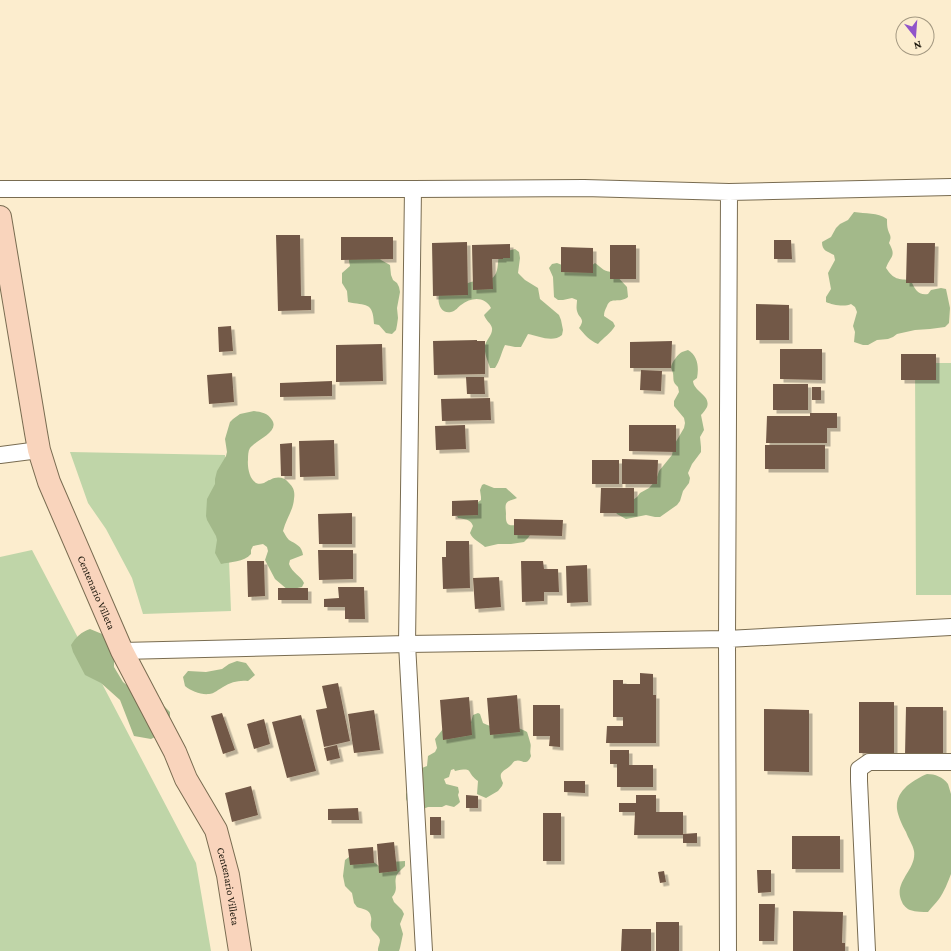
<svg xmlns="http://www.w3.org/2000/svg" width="951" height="951" font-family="'Crimson Pro',serif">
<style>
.green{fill:#bfd5a8}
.forest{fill:#a3b98a}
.building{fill:#725847;filter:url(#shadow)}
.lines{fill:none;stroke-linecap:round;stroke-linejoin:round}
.street-casing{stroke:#796c51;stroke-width:18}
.secondary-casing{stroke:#796c51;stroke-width:24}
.street{stroke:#fff;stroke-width:16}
.secondary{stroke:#f9d4bc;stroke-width:22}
.labels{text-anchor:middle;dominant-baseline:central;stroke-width:4;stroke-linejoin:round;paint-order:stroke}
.street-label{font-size:11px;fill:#1d180d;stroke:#fcedce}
</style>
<defs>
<filter id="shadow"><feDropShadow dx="3.5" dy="3.5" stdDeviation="0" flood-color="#0004"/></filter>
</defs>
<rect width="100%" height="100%" fill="#fcedce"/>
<path class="green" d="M915 363H951V595H916Z
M70 452 225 455 231 611 143 614 132 578 106 529 88 503Z
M32 550 196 863 211 951H0V557Z"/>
<path class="forest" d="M854 212C866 214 877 212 887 219 887 223 887 227 888 230 890 236 892 236 889 243 897 257 890 256 886 268 894 280 898 279 911 280 914 289 919 296 928 294L931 290 941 288 946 289 950 308 949 323 945 327 930 329 915 330 897 334 893 337 888 339 877 340 868 345H863L854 342 855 332 853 326 857 312 855 307 851 304C845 307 832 305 826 302V297L831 289 828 273 835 260 834 255C827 251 822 251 822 242L831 237 836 228 840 224 848 220Z
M515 249 519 252 520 258 518 273 525 280 538 288 540 299 559 315 561 320 563 330 562 335C553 343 538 336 528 334L521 347H515L505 345C501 353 500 361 495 368H490C488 361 484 354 485 346 486 340 493 335 492 328 491 323 486 321 484 315L491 308C485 296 471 297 461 305 458 307 456 311 451 312 441 314 437 303 439 295 449 291 465 283 475 281 482 279 491 282 495 275 499 269 497 260 500 253Z
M375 252 381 260 390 265 391 275 393 280 397 283 399 287 400 292 397 308 398 318 397 325 396 330 392 334 386 333 379 325 374 324C373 301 366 306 348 302L347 291 342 283V273L350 266 349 261V256Z
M557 263 567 267 587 269 595 263C602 268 604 272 613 272L627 287 628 297C619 304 611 296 607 306 605 310 604 312 604 316L613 322 615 326C611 333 603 338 598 344 590 341 584 334 579 328 586 318 579 319 577 311 576 308 577 303 577 300L572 298 563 300H558L554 297 553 277 549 268 552 264Z
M688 350C698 356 699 367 697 378L693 381C694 392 711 395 707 407 706 409 703 413 701 415L704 430 700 437 701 447V452L692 464 688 473 690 478 689 483 683 491 680 501 677 505 660 517H655L646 515 626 519 617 514 614 510 630 502 637 497 640 493 649 488 656 480 659 471 672 455 674 445 684 428 685 423 684 418 674 406V401L679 392 678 387C672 381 674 381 673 373 673 373 671 368 671 367 672 362 678 354 682 352 684 351 686 351 688 350Z
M254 411C261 412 268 413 272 420 280 432 256 440 250 448 248 451 248 456 248 460 247 469 251 488 264 483 266 482 268 480 270 480 277 476 284 477 289 483 294 488 295 492 294 499 293 511 286 519 283 531 285 534 286 537 289 540 296 544 302 546 303 555L290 560 289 564C292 573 301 576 304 583L302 587 288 590 275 579 265 560 268 551 267 547 263 544 253 546 251 550V554C244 562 230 562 221 564L215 553 217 540 216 536 207 520 206 516 207 499 215 484V479L217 471 226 456 227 452 225 439 230 422 233 419 240 414Z
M484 484 494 488H506L517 498C513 500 508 500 506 504 505 507 506 511 506 514 505 527 511 527 521 523L532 532 528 538 524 542 511 544H498L485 547C480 542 473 540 470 533L473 526C471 519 464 519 458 518L457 516 481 500V497L480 490 482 485Z
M90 629 107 636 114 649V667L123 682 129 687 160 698 164 706 170 712V721L159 735 151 739 134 736 120 700 101 683 85 675 73 652 71 645C76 637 81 632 90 629Z
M237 661 246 663 255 675 248 681C239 680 231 682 223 687 219 689 214 694 209 694 201 695 191 691 185 686L183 677 188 671 206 672 222 669 229 664Z
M478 713 480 714 483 723C497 731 514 723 527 732 528 735 529 738 530 742 532 747 529 750 531 756 526 768 522 758 515 761 514 761 512 764 511 765 504 772 497 771 503 783L502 786 498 791 486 798 479 795 477 794 478 781C465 772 475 767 455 771L454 769 451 770 449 777 444 779 446 784 458 787 459 792 458 795 460 802 458 804 454 807 446 805 442 807H428L423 809 409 806 406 799V794L422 768 427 766 428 756 435 752 437 748 435 739 443 729 470 724 471 722 473 715Z
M927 774C935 774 943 777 948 784 949 787 950 791 951 794V874C948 882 944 892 939 899 935 904 932 907 928 912 923 912 916 912 910 910 907 909 903 905 902 902 892 882 917 870 914 851 913 845 908 838 906 832 902 825 898 816 897 809 895 791 913 780 927 774Z
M368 856 375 863 379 866 390 862 405 861V866C402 869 397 873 396 877 394 885 399 889 392 897L394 902 402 910 404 914 400 924 403 934 400 948 399 951H378V949C378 947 380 943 380 940 379 935 372 932 371 927 370 923 372 921 371 917 370 909 362 909 357 907L354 903 352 893 345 886 343 876 345 860 349 857Z"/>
<path class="building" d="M276 235H300L301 296H311V310L278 311Z
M341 237H393V259L341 260Z
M774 240H791L792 259H774Z
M467 242 468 295 433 296 432 243Z
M907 243H935L934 283H906Z
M510 244V258H503V259H492L493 289 473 290 472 245Z
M610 245H636V279H610Z
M561 247 593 248V273L561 272Z
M756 304 789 305V340H756Z
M231 326 233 351 219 352 218 327Z
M477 340V341H485V374L434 375 433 341Z
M672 341 671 368H630V342Z
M382 344 383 381 336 382V345Z
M780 349H822V380L780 379Z
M901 354H936V380H901Z
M641 370 662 371 661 391 640 390Z
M232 373 234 402 209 404 207 375Z
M466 377H484L485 394H467Z
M332 381V396L280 397V383Z
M773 384H808V410H773Z
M812 387H821V400H812Z
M490 398 491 420 442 421 441 399Z
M810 413H837V428H827V443H766L767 416H810Z
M465 425 466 449 436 450 435 426Z
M629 425H676V452L629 451Z
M334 440 335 476 300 477 299 441Z
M292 443V476H281L280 444Z
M765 445H825V469H765Z
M622 459 658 460 657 484H622Z
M592 460H619V484H592Z
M601 488H634V513H600Z
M478 500V515L452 516V501Z
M352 513V544H319L318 514Z
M514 519 563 520 562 536 514 535Z
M446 541H469L470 588 443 589 442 557H446Z
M318 550H353V579L319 580Z
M247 561H264L265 596 248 597Z
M521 561H543L544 569H558L559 592H544V601L522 602Z
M587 565 588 602 567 603 566 566Z
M499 577 501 607 475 609 473 578Z
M338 587H364L365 619H345V607H324V599L339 598Z
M278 588H308V600H278Z
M640 673 653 674V695H656V743H606L607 726H623V717H613V680H623V684H640Z
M338 683 350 741 324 747 316 710 327 708 322 686Z
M517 695 520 732 490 735 487 698Z
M469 697 472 735 443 740 440 700Z
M859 702H894V754L859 753Z
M533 705H560V747L549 746 550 736H533Z
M906 707H943V756L905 755Z
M764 709 809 710V772L764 771Z
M374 710 380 750 354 753 348 714Z
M222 713 235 750 223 754 211 716Z
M301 715 316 771 287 778 272 722Z
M264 719 270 744 254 749 247 724Z
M337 745 340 758 327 761 324 748Z
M610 750H629V765H653V787H617V764H610Z
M564 781H585V793L564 792Z
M251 786 258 815 232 822 225 793Z
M466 795 478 796V808H466Z
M636 795H656V812H683V835H634L635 812H619V803H636Z
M358 808 359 820H328V809Z
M543 813H561V861H543Z
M430 817H441V835H430Z
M697 833V843H683V834Z
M792 836H840V869H792Z
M394 842 397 871 379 873 377 844Z
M373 847 374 863 350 865 348 849Z
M757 870H771V892L758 893Z
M664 871 666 882 660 883 658 872Z
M759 904H775L774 941H759Z
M793 911 843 912 842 943H845V951H793Z
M656 922H679V951H656Z
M622 929H651V951H621Z"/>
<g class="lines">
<defs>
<path id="street" d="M0 189H413L584 188 729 192 951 187
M413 189 407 644 424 951
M0 455 39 450
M122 651 407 644 727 639 951 627
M728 951 727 639 729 192
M867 951 859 781V769L869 762H951"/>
<g id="secondary">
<path id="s1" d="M0 217 36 433 39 450 49 482 122 651 175 752 186 779 216 830 228 875 240 951"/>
</g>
</defs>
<use href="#street" class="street-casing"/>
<use href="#secondary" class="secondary-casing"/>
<use href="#street" class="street"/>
<use href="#secondary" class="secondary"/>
</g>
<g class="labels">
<g class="street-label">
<text stroke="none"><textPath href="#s1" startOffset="390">Centenario Villeta</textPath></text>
<text stroke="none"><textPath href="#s1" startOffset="714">Centenario Villeta</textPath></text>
</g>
</g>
<g transform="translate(915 36) rotate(163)"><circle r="19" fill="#fcedce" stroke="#a39881"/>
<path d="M0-3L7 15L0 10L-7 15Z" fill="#9154ca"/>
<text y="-6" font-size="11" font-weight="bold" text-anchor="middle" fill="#1d180d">N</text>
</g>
</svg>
